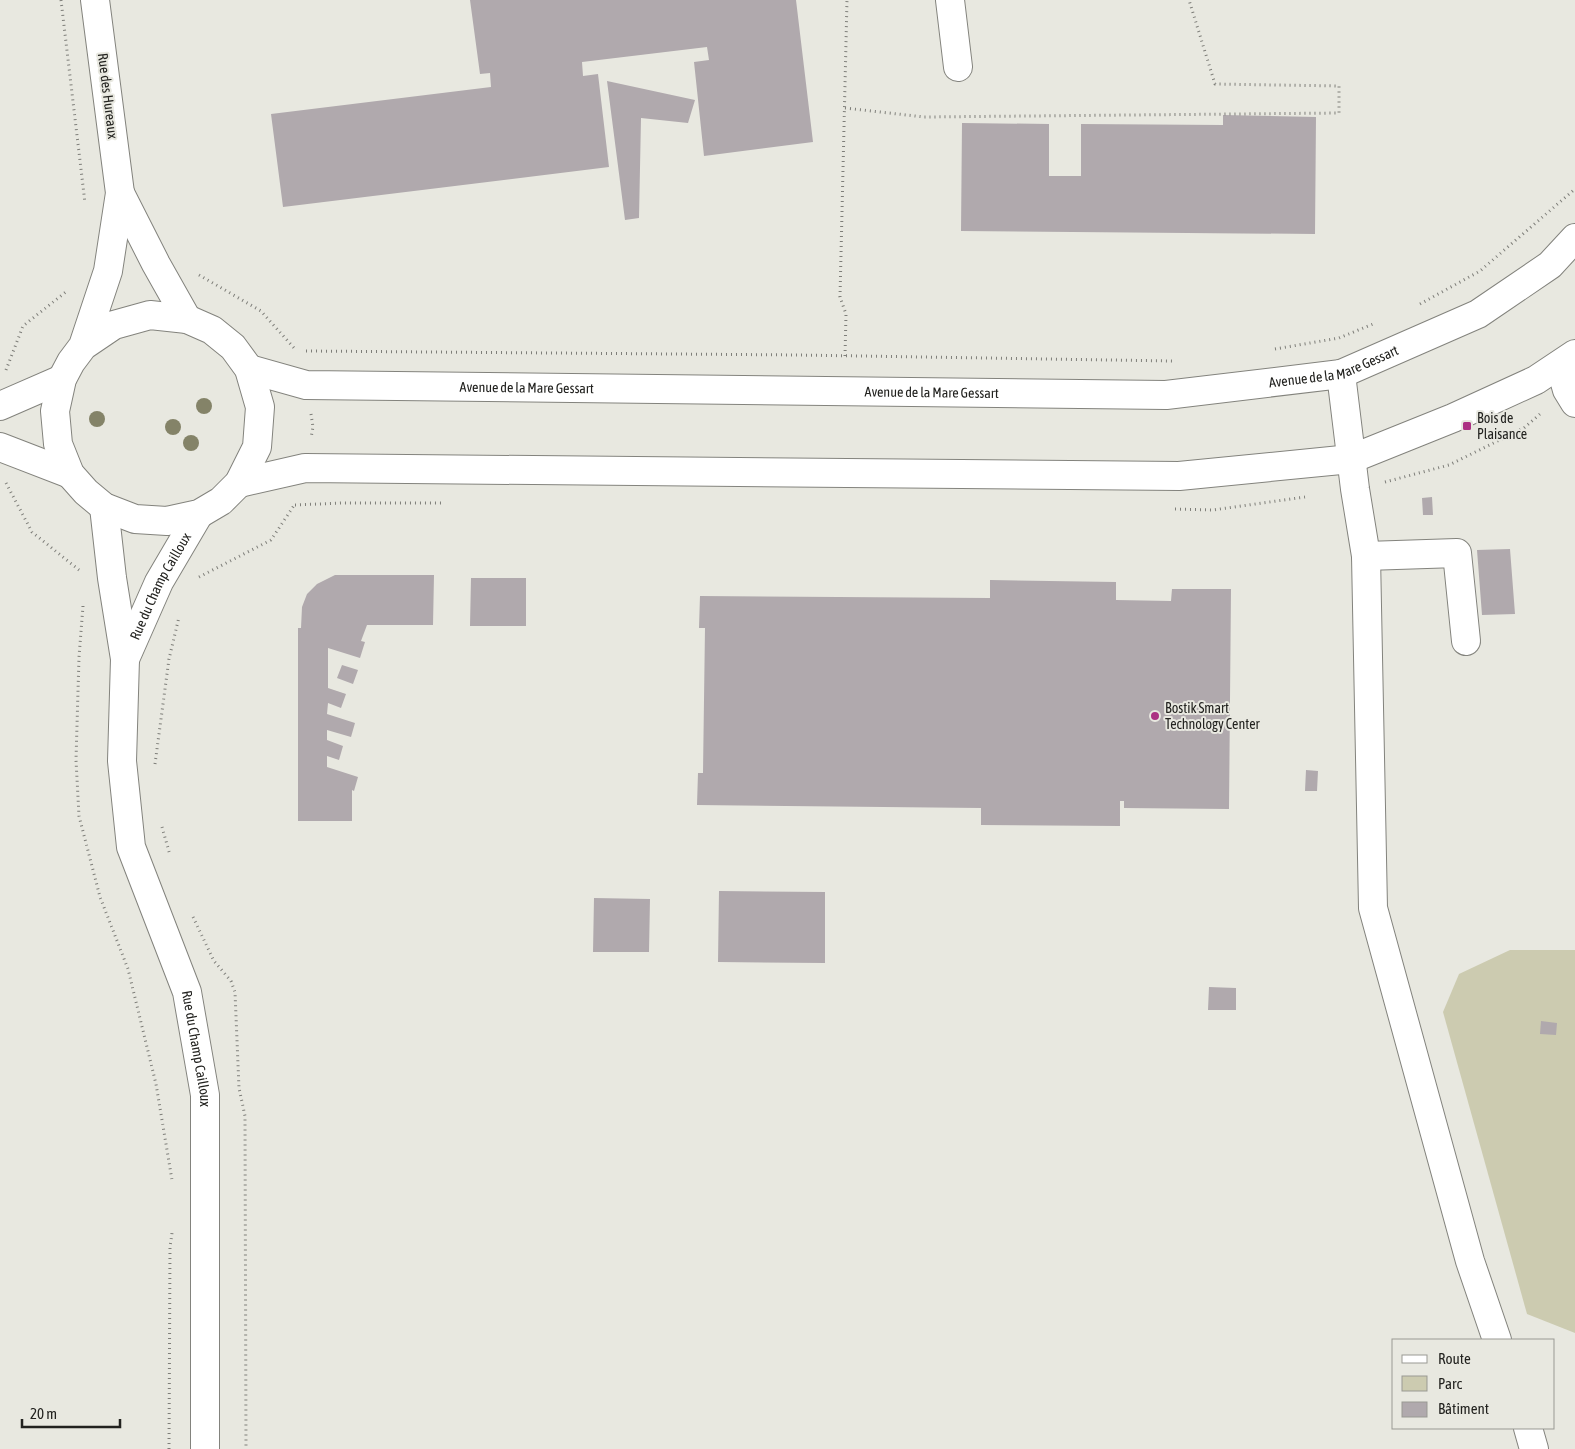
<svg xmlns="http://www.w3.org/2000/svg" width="1575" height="1449" font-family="'Asap Condensed',sans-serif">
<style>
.green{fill:#cccbb0}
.building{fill:#b0a9ad}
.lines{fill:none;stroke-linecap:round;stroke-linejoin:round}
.minor-casing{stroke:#83837d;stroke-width:30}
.path{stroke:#7e7e79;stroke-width:3;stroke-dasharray:1 4;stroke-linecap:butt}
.minor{stroke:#fff;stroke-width:28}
.tree{fill:#848368}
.poi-dot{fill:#ac3183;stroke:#e8e8e0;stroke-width:2}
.labels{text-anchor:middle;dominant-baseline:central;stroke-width:4;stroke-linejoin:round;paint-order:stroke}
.street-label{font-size:14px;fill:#22221f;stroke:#e8e8e0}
.poi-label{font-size:14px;fill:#22221f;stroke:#e8e8e0;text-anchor:start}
</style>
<rect width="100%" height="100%" fill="#e8e8e0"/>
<path class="green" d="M1510 950H1575V1333L1527 1314 1443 1012 1459 974Z"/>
<path class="building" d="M470 0H796L813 142 704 156 694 62 709 60 707 47 582 62 583 76 598 74 609 167 283 207 271 114 491 87 490 73 480 74Z
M607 81 695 100 688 123 641 118 639 218 625 220Z
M1223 115 1316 117 1315 234 961 231 962 123 1049 124V176H1081V124L1223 125Z
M1432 497 1433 515H1423L1422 498Z
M1510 549 1515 614 1482 615 1477 550Z
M335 575H434L433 625H367L361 641 365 642 360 658 328 648V688L346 694 341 708 328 703 327 714 355 723 351 737 327 730V740L343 746 339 760 327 756V767L358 777 354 791 352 790V821H298V628H301L302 607 307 594 317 584Z
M471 578H526V626H470Z
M990 580 1116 582V600L1171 601 1172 589H1231L1229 809 1124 808V801H1120V826L981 825V808L697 805 698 773H703L705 628H699L700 596 990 598Z
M342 665 358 670 353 684 337 678Z
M1306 770 1318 771 1317 791H1305Z
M719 891 825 892V963L718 962Z
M594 898 650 899 649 952H593Z
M1209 987 1236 988V1010H1208Z
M1541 1021 1557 1023 1556 1035 1540 1034Z"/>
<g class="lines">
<defs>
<g id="minor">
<path d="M950 0 958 67"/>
<path d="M120 193 156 264 187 319"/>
<path d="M83 346 114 325 150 315 187 319 212 330 233 347 249 369 260 407 257 447 239 483 221 501 199 514 167 521 135 519 104 507 86 492 70 474 58 444 55 411 62 379 71 362 83 346 108 271 120 193 95 0"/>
<path d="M1560 365 1567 390 1575 403"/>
<path id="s1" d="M249 369 306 385 1166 395 1341 374 1478 314 1550 265 1575 238"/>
<path d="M1341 374 1355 489 1366 556 1373 908 1470 1261 1497 1340"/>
<path d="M0 406 62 379"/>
<path d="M0 447 70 474"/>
<path d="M239 483 305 468 1179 476 1351 459 1453 418 1536 380 1575 354"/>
<path id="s2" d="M104 507 112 578 125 659 122 761 131 847 187 992 205 1095V1449"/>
<path d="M1366 556 1457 553 1466 641"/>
<path id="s3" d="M125 659 159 582 199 514"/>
<path d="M1528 1428 1534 1449"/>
</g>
</defs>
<use href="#minor" class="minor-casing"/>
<path class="path" d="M61 0 85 203
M845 108 924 117 1339 113V86L1215 84 1189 0
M199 275 261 311 294 348
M1420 304 1480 271 1575 189
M1275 349 1339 338 1373 324
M306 351 798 355 1172 361
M845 356 846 314 840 297 847 0
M6 370 23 326 67 291
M311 414 313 427 311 438
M1385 482 1449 465 1524 428 1540 414
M6 483 32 532 79 570
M295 505 342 503H444
M1175 509 1213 510 1305 497
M199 577 271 540 295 504
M83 606 79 657 76 760 79 816 100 897 128 969 156 1084 172 1180
M155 764 169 659 179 617
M162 827 170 855
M193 917 214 961 231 981 235 992 239 1088 245 1116 246 1449
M169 1449 170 1247 172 1233"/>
<use href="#minor" class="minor"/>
</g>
<g class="tree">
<circle cx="204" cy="406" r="8"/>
<circle cx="97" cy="419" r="8"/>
<circle cx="173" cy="427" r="8"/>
<circle cx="191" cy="443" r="8"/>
</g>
<g class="poi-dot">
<rect x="1462" y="421" width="10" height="10" rx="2.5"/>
<circle cx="1155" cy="716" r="5"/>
</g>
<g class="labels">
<g class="street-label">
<text transform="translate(108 96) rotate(83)">Rue des Hureaux</text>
<text stroke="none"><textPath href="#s1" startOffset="1090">Avenue de la Mare Gessart</textPath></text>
<text stroke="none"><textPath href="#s1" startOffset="280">Avenue de la Mare Gessart</textPath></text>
<text stroke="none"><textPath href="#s1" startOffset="685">Avenue de la Mare Gessart</textPath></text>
<text stroke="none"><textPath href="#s3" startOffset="81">Rue du Champ Cailloux</textPath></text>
<text stroke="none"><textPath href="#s2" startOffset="555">Rue du Champ Cailloux</textPath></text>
</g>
<g class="poi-label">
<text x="1477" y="418">Bois de<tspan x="1477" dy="16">Plaisance</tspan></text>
<text x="1165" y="708">Bostik Smart<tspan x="1165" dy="16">Technology Center</tspan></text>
</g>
</g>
<rect x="1392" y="1339" width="162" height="90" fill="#e8e8e0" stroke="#999993"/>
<rect x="1402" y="1355" width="25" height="8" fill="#ffffff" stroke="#999993"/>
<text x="1438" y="1364" font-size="15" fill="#22221f">Route</text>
<rect x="1402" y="1376" width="25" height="15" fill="#cccbb0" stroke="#999993"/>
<text x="1438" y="1389" font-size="15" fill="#22221f">Parc</text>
<rect x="1402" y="1402" width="25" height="15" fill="#b0a9ad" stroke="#999993"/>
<text x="1438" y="1414" font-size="15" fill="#22221f">Bâtiment</text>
<path d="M22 1419v8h98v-8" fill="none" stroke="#22221f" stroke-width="2.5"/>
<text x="30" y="1419" font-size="15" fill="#22221f" stroke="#e8e8e0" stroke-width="4" paint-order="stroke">20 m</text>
</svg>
